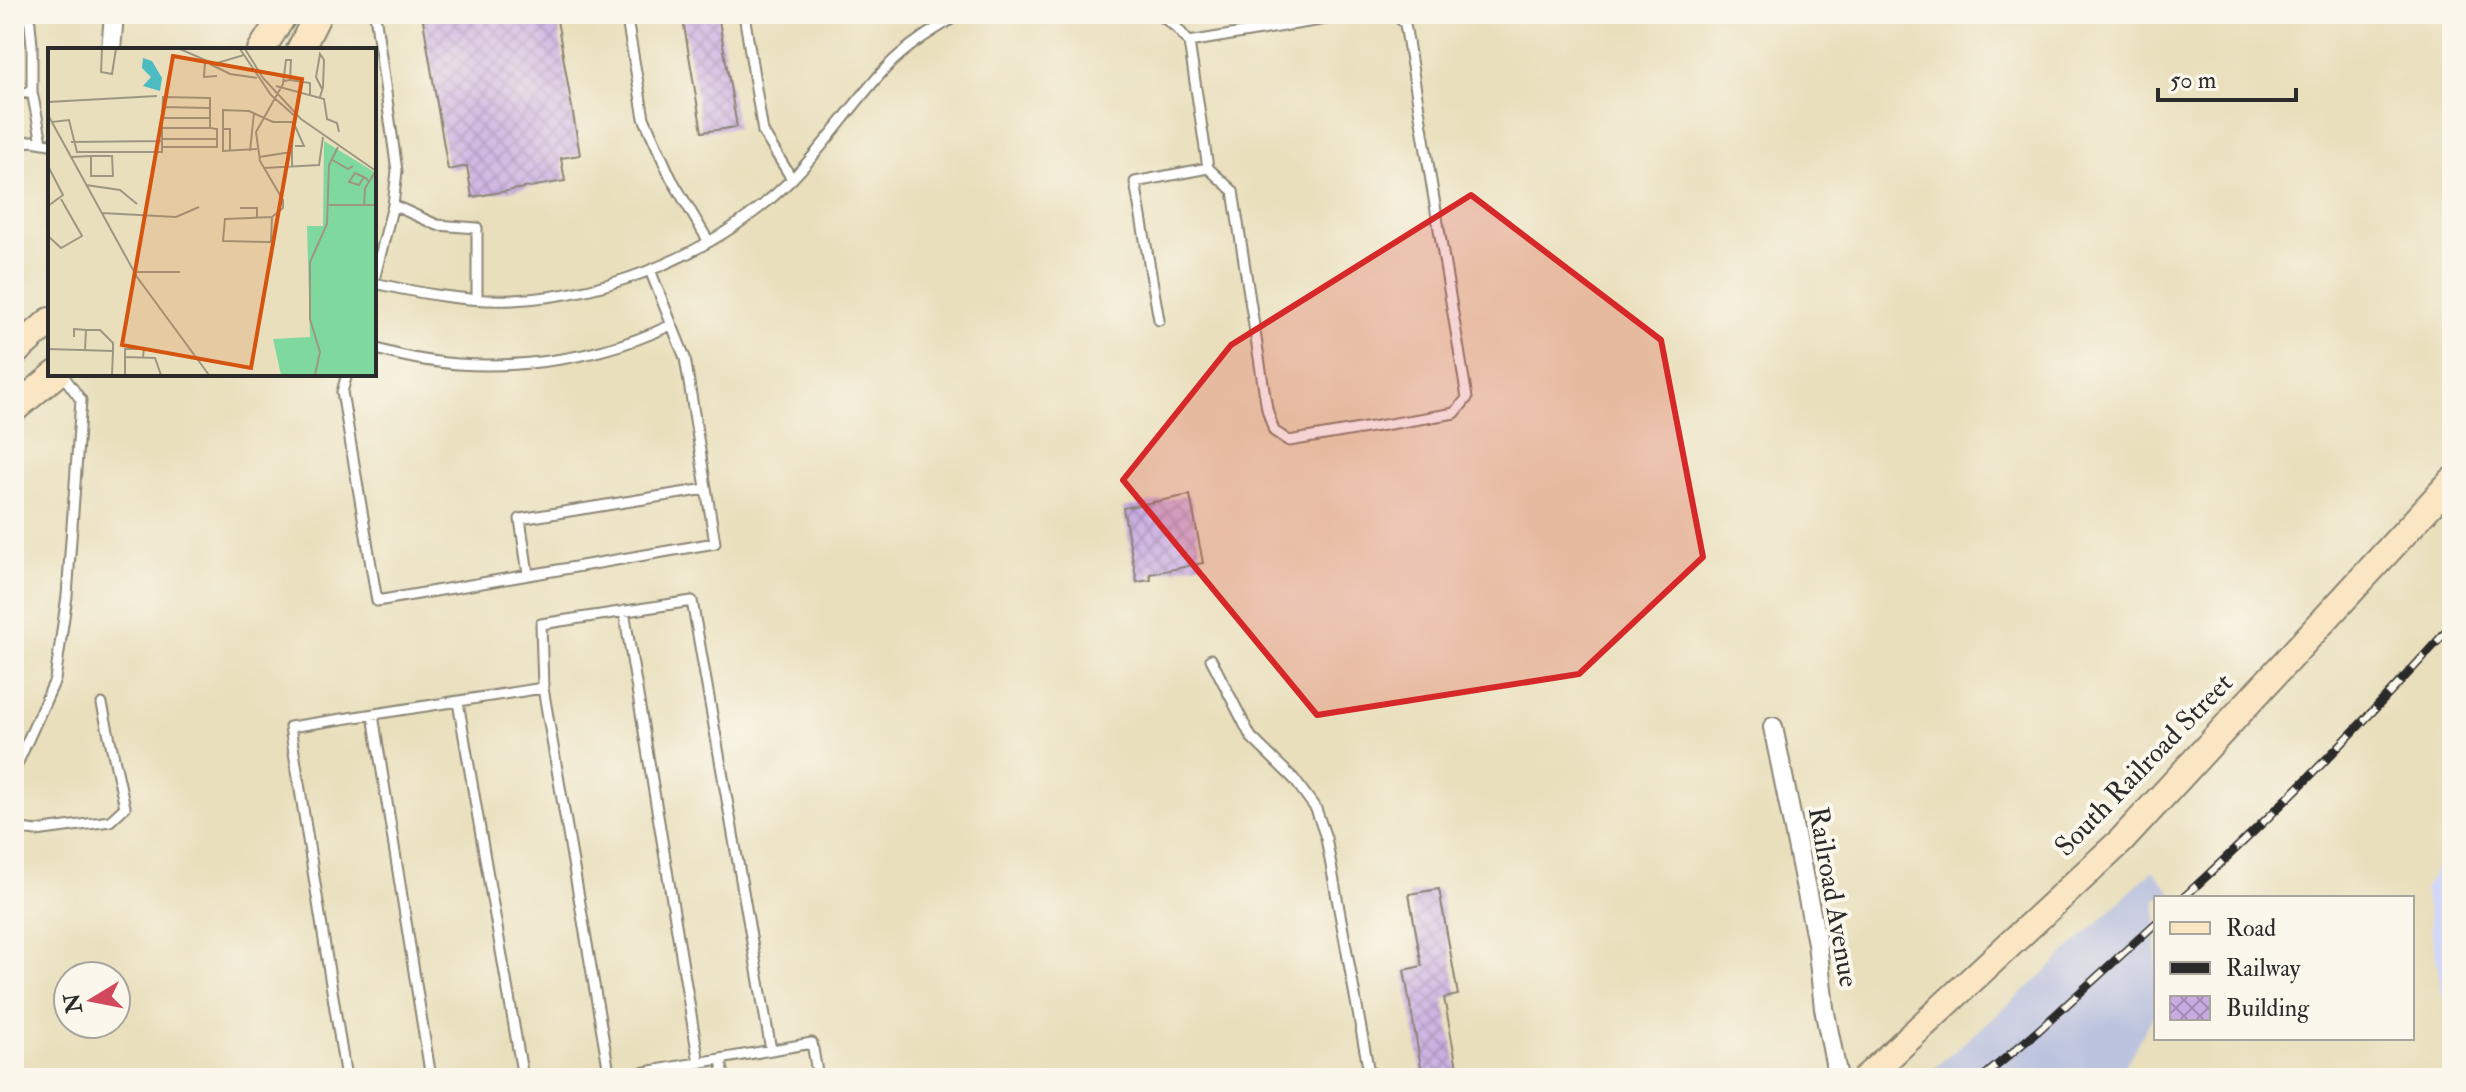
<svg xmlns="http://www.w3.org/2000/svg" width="2466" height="1092" font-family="'IM FELL Double Pica',serif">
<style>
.built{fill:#d3d8f9}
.railway{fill:#bcc3de}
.building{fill:url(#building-cross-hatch)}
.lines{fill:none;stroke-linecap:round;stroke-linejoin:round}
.lane-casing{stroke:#8a8574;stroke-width:13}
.street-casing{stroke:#8a8574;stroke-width:22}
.secondary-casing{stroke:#8a8574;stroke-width:30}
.lane{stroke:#fff;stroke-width:9}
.street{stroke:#fff;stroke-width:18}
.secondary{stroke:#fbe6c4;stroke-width:26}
.rail-casing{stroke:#2b2b2b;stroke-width:9}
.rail{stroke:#fbf7ec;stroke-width:6;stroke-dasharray:18;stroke-linecap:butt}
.marked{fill:#d62828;fill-opacity:0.2;stroke:#d62828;stroke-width:6;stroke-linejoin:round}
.labels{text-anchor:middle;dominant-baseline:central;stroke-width:8;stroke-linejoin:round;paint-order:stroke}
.street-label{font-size:28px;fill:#2b2b2b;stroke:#fbf7ec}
.inset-road{fill:none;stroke:#9d9782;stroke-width:2}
.view{fill:#d5540f;fill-opacity:0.15;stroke:#d5540f;stroke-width:4}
.inset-edge{fill:none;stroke:#2b2b2b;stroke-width:4}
</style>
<defs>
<pattern id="building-cross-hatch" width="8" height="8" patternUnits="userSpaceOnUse" patternTransform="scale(2)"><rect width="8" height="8" fill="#c8abe1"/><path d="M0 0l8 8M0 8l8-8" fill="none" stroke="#a38bb7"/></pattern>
</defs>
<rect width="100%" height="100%" fill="#fbf7ec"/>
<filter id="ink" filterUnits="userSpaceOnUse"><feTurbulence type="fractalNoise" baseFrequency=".0125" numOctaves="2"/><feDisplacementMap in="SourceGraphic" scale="16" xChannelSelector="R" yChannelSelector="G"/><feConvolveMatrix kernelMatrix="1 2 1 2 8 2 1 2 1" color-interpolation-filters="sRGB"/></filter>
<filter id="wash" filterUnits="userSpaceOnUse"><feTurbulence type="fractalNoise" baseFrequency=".006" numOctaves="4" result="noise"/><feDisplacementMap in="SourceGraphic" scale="32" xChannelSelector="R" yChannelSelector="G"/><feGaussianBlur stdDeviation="1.8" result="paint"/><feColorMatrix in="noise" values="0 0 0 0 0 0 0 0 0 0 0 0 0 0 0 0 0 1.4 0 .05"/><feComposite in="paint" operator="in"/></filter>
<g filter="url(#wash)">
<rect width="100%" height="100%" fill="#e9dfbc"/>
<path class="built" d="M2452 844V1050L2424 889Z"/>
<path class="railway" d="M2153 870 2176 898H2156V1011L2118 1078H1923L2038 979Z"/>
<g id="blocks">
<path class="building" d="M422 14H556L580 155 561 158 565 181 472 197 467 166 448 170Z
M682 14H718L737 127 702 132Z
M1190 495 1203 563 1150 574 1151 580 1137 582 1123 508Z
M1439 889 1458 995 1444 998 1459 1078H1423L1404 970 1422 966 1409 894Z"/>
</g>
</g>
<g filter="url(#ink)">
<use href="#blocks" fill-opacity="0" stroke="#8a8574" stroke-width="2"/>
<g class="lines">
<defs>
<path id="lane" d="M29 14 32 45V92
M626 14 644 118 671 178 709 242
M744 14 763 132 792 179
M1159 14 1177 28 1189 42 1208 168 1233 191 1267 409 1274 431 1289 441 1455 413 1467 398 1405 24 1395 14
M1189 42 1356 14
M14 94 32 92 42 142
M14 143 32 141 50 144
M393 205 437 225 477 228V299
M374 280 393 205 397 171 375 14
M374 283C419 293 466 302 513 300 615 295 719 251 792 179 826 145 853 103 886 68 906 46 935 29 960 14
M1159 320 1135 182 1208 168
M374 348C467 378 584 367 671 325
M347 374 342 392 377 601 715 543 685 358 650 270
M528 574 520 519 706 489
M624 611 699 1063
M1211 659 1251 737 1294 779 1316 809 1326 838 1370 1078
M543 688 610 1078
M458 702 523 1078
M373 715 431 1078
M14 771 55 680 67 596 81 400 62 374
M14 828 36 831 110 821 125 807 102 704
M721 1059 724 1078
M346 1078 290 727 543 688 541 624 692 601 771 1050
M611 1078 812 1043 818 1078"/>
<path id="street" d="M111 50 114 14
M1773 727 1817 943 1824 1008 1838 1078"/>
<path id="secondary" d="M261 50 284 14
M300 50 318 14
M14 353 50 321
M14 409 56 374
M1866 1078 2121 841 2452 481"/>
</defs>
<use href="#lane" class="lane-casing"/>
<use href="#street" class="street-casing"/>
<use href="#secondary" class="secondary-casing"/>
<use href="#lane" class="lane"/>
<use href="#street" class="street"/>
<use href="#secondary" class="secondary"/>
<defs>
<path id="rail" d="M2183 898C2277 812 2367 720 2452 625
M1982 1078 2039 1030 2156 923"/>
</defs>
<use href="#rail" class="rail-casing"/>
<use href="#rail" class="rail"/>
</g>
</g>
<path class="marked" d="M1471 195 1661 340 1703 557 1579 674 1317 715 1123 480 1231 345Z"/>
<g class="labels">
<g class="street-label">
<text transform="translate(2144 765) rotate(-46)">South Railroad Street</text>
<text transform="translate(1833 897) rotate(80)">Railroad Avenue</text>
</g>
</g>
<g transform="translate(48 48)">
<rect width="328" height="328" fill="#e9dfbc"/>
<path d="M276 93 328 125V327H233L225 291 262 289 259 178H275Z" fill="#7fd99e"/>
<path d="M95 10 104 13 114 30 112 43 95 38 103 29 94 20Z" fill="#4dbcc2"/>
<path class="inset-road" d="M54 1 53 24 64 26 68 1M132 1 166 16 196 7M192 1 223 47 248 69M197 1 215 30 253 71 328 123M157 14 156 29 169 28M162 16 182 26 209 30M242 32 262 35V47M228 38 276 51 279 71 289 75 291 84M272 49 275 39 276 12 272 6 268 29 274 41M0 54 109 48M115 59 162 60M0 67 89 229 161 327M114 70H161M4 74 21 72 29 104H114V70L115 49 162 50V80L169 81V99H114M114 80H161M175 81H182V103M114 91H169M23 94 114 93M247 98H256L247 78M209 101 175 103V62L201 63 225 74H245L244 104M202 103 206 65M23 109 43 108H64L65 128H43V108M211 109 244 104V118M283 111 300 121 305 118M0 118 15 147 0 158M216 120 271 117 275 89M316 129 311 137 301 134 307 125 316 129 319 131 321 134M38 137 72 142 89 156M280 157H328M316 157 317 140 328 123M192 160H209V169M54 165 128 169 151 159M224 169 177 171 175 193 223 194 224 169 235 160V152L212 113 208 84 235 36 238 12H243L242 32 236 33M0 188 13 200 34 188 13 151M87 224H132M38 282H52L65 295V303M26 289V281L38 282 37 302M0 301 65 303 64 327M77 309 107 310 113 327M77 327V301H96L95 309M267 327 272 304 262 271V214L279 176 281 117 290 99"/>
<path class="view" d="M125 8 254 31 203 320 74 297Z"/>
<rect width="328" height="328" class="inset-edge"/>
</g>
<rect width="2466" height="1092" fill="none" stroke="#fbf7ec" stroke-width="48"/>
<rect x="2154" y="896" width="260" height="144" fill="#fbf7ec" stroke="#a8a59f" stroke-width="2"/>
<rect x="2170" y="922" width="40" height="12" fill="#fbe6c4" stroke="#a8a59f" stroke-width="2"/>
<text x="2226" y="936" font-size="24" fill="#2b2b2b">Road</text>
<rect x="2170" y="962" width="40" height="12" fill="#2b2b2b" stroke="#a8a59f" stroke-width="2"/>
<text x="2226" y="976" font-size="24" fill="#2b2b2b">Railway</text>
<rect x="2170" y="996" width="40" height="24" fill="url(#building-cross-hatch)" stroke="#a8a59f" stroke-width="2"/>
<text x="2226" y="1016" font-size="24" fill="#2b2b2b">Building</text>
<g transform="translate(92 1000) rotate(260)"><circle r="38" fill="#fbf7ec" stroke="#a8a59f" stroke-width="2"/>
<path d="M0-6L14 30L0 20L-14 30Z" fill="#d1495b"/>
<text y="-12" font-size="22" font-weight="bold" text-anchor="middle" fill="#2b2b2b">N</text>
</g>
<path d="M2158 88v12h138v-12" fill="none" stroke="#2b2b2b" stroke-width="4"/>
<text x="2170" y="88" font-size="24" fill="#2b2b2b" stroke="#fbf7ec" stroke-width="6" paint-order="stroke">50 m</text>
</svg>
